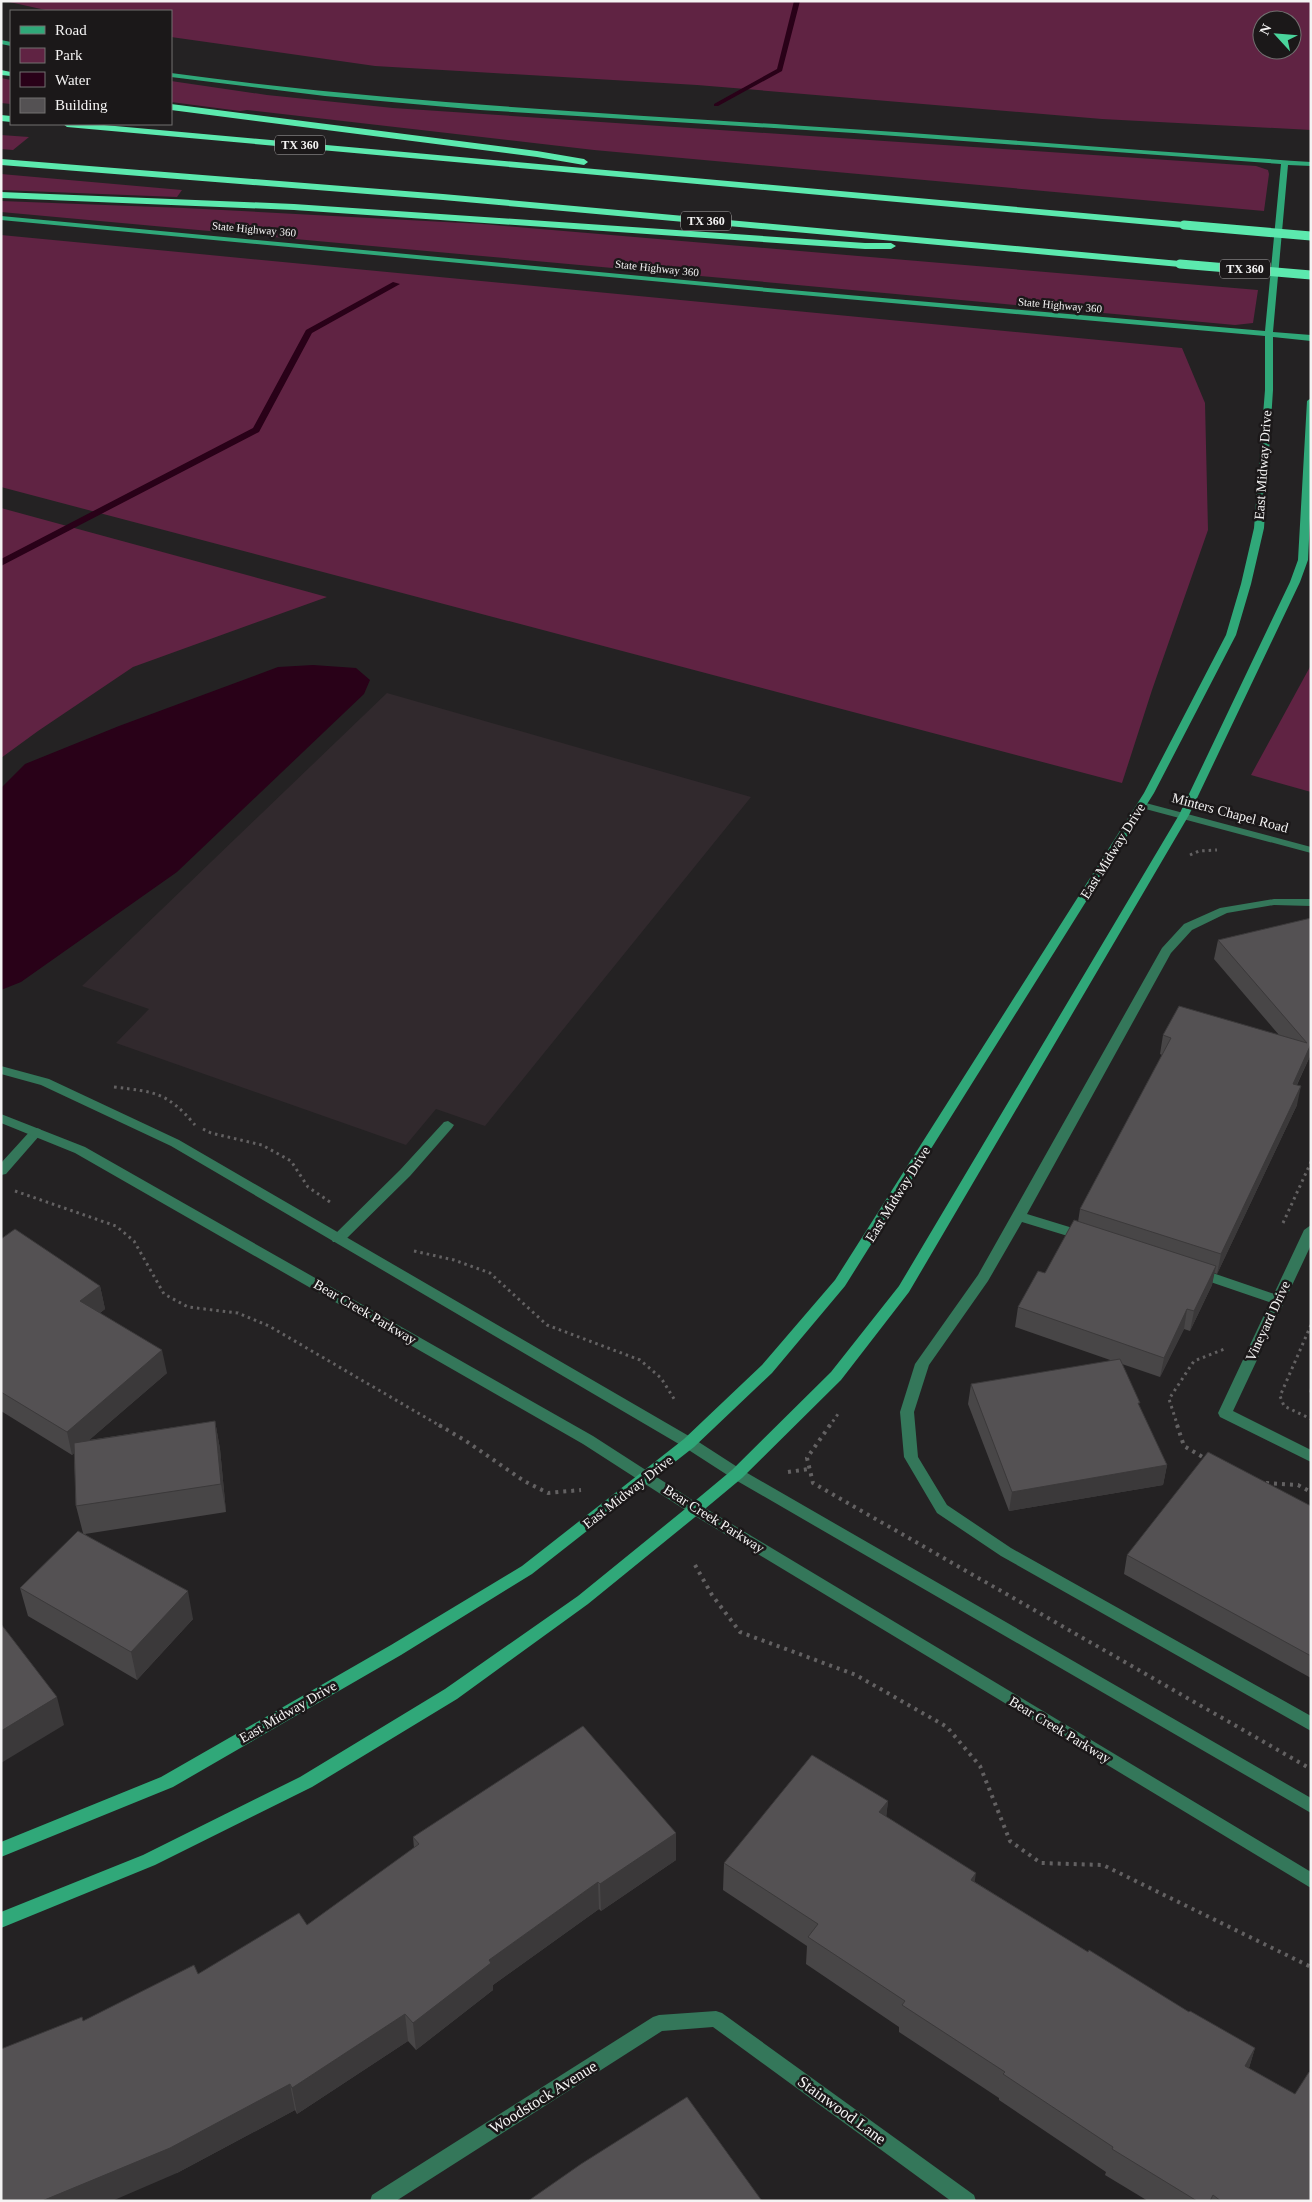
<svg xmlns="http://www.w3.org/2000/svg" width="1312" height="2202" font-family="Georgia,serif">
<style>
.built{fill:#31292d}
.green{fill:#602343;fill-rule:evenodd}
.water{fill:#290118}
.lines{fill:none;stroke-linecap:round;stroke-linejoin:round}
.stream{fill:#290118;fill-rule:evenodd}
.path-far1{stroke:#636162;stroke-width:3;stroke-dasharray:2.5 4;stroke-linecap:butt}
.path{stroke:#636162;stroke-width:4;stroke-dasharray:3 5;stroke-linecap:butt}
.service{fill:#34775a;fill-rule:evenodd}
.minor{fill:#34775a;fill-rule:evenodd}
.tertiary{fill:#34775a;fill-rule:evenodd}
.secondary{fill:#30a879;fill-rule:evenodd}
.motorway{fill:#5ce9ae;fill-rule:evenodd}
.motorway-bridge{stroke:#5ce9ae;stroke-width:9}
.wall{fill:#484647}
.shaded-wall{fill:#3b393a}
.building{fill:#545153;stroke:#3b393a}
.labels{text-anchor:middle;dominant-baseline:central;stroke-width:5;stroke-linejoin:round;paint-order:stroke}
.far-street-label{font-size:11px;fill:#f4f3f3;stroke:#1b1819}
.shield{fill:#1b1819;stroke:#b3b1b2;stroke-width:1}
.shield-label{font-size:12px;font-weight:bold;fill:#f4f3f3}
.street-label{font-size:14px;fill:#f4f3f3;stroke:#1b1819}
.near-street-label{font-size:16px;fill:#f4f3f3;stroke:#1b1819}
</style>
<rect width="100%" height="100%" fill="#242223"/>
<path class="built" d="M387 693 751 797 485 1126 436 1109 406 1145 116 1043 149 1009 82 986Z"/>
<path class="green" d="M5 1H1311V130L1102 119 697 85 375 66 171 37V11H50ZM1262 20H1292V50H1262Z
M1 78 11 80V104L1 103Z
M171 81 267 95 393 108 1256 166 1268 170 1269 174 1264 211 594 150 247 110 240 111 171 102Z
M1 135 29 137 13 150 1 149Z
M1 174 182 190 177 197 1 190Z
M1 201 184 208 482 224 1258 290 1253 323 1235 325 1 212Z
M1 235 1182 348 1205 403 1208 530 1152 690 1122 783 1 487Z
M1 508 327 597 133 667 38 731 1 758Z
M1311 665V792L1251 775Z"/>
<path class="water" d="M313 665 356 668 370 680 364 694 177 872 21 982 1 990V788L25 764 119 726 278 667Z"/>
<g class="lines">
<path class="stream" d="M794 1H800L782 71 718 106H714V104L777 69Z
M393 282 400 284 312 333 259 432 1 566V559L253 428 306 330Z"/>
<path class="path-far1" d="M1190 855 1199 851 1217 850
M114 1087C155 1092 167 1092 195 1125
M203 1129 211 1133 262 1145 291 1161 308 1187 333 1204
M15 1191 116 1226 134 1241 164 1294 188 1307 238 1313 269 1326 442 1427
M1283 1223 1311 1162
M414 1251 454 1260 490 1273 547 1325 640 1360 661 1378 676 1402
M1311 1325 1280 1396 1284 1406 1311 1419
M829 1427 840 1411
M1178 1427 1169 1399 1194 1361 1227 1348"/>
<path class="path" d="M439 1425 466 1441 524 1481 548 1493 581 1490
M830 1425 807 1458 813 1483 1311 1769
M1177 1425 1184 1446 1206 1459
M788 1472 809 1469
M1266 1483 1298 1485 1311 1492
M695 1565 712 1595 740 1632 856 1675 947 1727 980 1766 1010 1841 1041 1863 1103 1865 1311 1967"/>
<path class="service" d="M1274 899H1311V906L1274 905 1227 913 1192 930 1171 953 1027 1214 1089 1233 1091 1236 1089 1239 1084 1241 1022 1222 988 1281 929 1365 914 1412 918 1457 947 1505 1011 1548 1311 1716V1731L1001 1556 937 1513 904 1457 900 1412 915 1364 978 1275 1162 948 1184 924 1220 908Z
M448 1121 454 1125 452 1128 410 1176 343 1242H333L331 1239 333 1236 400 1170 444 1122Z
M1198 1268 1283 1297 1285 1300 1283 1303 1278 1305 1193 1276 1191 1273 1193 1270Z"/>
<path class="minor" d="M1142 802 1311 847V853L1138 807 1137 805Z
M36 1128 40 1129 42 1132 40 1135 6 1174 1 1175V1163L32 1129Z
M1311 1225V1245L1233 1411 1311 1450V1462L1220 1417 1218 1413 1304 1230Z
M716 2011 722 2013 974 2195 976 2201H951L713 2027 662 2031 396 2201H370L372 2195 653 2017 659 2015Z"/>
<path class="tertiary" d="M1 1066 49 1079 179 1140 694 1439 742 1470 1311 1798V1813L732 1478 684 1447 171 1146 41 1085 1 1074Z
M1 1114 85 1147 593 1436 700 1505 1311 1872V1888L690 1513 583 1444 75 1153 1 1123Z"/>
<path class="secondary" d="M1 40 11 42V46L1 44Z
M171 73C377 101 583 112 789 125 963 136 1137 150 1311 162V166L1288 165 1273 332 1311 335V341L1273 337V390L1264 528 1251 584 1236 635 1154 793 845 1286 772 1373 694 1447 532 1574 401 1655 173 1787 1 1857V1842L161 1777 391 1645 522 1566 684 1439 762 1365 835 1280 1144 793 1226 635 1241 584 1254 528 1265 390V336L779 293 1 220V216L779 289 1265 331 1281 164 854 133 480 110 325 96 171 77Z
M1311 398V498L1308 560 1300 582 1189 815 909 1292 841 1380 742 1478 700 1513 588 1604 457 1699 312 1787 155 1865 1 1928V1912L143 1855 300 1777 445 1689 578 1596 690 1505 732 1470 831 1372 899 1286 1179 815 1290 582 1298 560 1307 401Z"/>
<path class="motorway" d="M1 70 11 72V76L1 75Z
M171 104 537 151 584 159 588 162 584 165 537 157 171 110Z
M1 115 11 116V122L1 121Z
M63 124H93L1184 222 1189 225 1184 228 67 127Z
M1 159 443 194 1180 261 1185 264 1180 267 443 200 1 165Z
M1 192 294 204 865 243H891L896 246 891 249H865L294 210 1 198Z"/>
<path class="motorway-bridge" d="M1184 225 1311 236
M1180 264 1311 275"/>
</g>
<path class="wall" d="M1311 918V1054L1297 1085V1105L1217 1274 1214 1273 1212 1285 1190 1331 1184 1329 1160 1377 1122 1364 1139 1407 1167 1465 1163 1485 1009 1511 968 1404 971 1384 1113 1361 1015 1327 1018 1307 1045 1273 1078 1222 1080 1209 1162 1055 1160 1054 1163 1035H1279L1214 959 1218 940Z
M1 1239 100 1286 105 1309 100 1313 167 1373 89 1440 215 1421 220 1449 226 1512 85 1534 193 1619 137 1680 28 1616 20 1588 83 1533 76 1506 74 1453 72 1455 1 1411Z
M1311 1384V1393L1309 1392Z
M1311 1506V1678L1124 1574 1127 1555Z
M888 1801 886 1817 975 1882 1088 1952 1189 2012 1255 2048 1249 2068 1311 2201H1148L1105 2175 1106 2172 999 2100V2098L899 2032V2027L806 1964 807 1946 723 1890 724 1863Z
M676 1833V1860L601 1911 599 1909 493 1985V1990L416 2050 408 2041 297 2114 295 2110 177 2173 83 2021 198 1974 307 1925 414 1848 413 1837Z"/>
<path class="shaded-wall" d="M1311 1044V1054L1288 1103 1293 1084Z
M1301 1086 1297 1105 1217 1274 1221 1254Z
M1216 1266 1212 1285 1190 1331 1194 1311Z
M100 1286 105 1309 85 1323 80 1301Z
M1187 1309 1184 1329 1160 1377 1164 1358Z
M162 1350 167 1373 72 1455 67 1432Z
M215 1421 220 1449 226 1512 221 1484Z
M1167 1465 1163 1485 1009 1511 1012 1492Z
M188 1591 193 1619 137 1680 131 1652Z
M57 1697 64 1725 1 1763V1731Z
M888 1801 885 1829 879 1812Z
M676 1833V1860L601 1911 600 1884Z
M976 1873 972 1900 971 1880Z
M598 1882 599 1909 493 1985V1990L416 2050 413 2023 489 1960Z
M405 2014 408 2041 297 2114 292 2088Z
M1255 2048 1247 2074 1245 2066Z
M290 2084 295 2110 177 2173 112 2201H42Z"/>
<path class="building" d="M1311 918V1044L1293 1084 1301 1086 1221 1254 1080 1209 1171 1038 1163 1035 1179 1006 1307 1043 1218 940Z
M1074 1220 1216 1266 1194 1311 1187 1309 1164 1358 1018 1307 1038 1271 1045 1273Z
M15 1229 100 1286 80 1301 162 1350 67 1432 1 1392V1239Z
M1120 1359 1140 1403H1138L1167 1465 1012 1492 971 1384Z
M215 1421 221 1484 76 1506 74 1443Z
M1208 1452 1311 1506V1656L1127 1555Z
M78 1531 188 1591 131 1652 20 1588Z
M1 1624 57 1697 1 1731Z
M583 1726 676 1833 600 1884 598 1882 489 1960 491 1963 413 2023 405 2014 292 2088 290 2084 170 2148 42 2201H1V2049L82 2017 83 2021 194 1965 198 1974 299 1913 307 1925 419 1844 413 1837Z
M812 1755 888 1801 879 1812 976 1873 971 1880 1088 1952 1089 1950 1189 2012 1190 2011 1255 2048 1245 2066 1295 2094 1309 2072 1311 2073V2201H1221L1213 2195 1210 2201H1197L1112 2149 1113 2147 1003 2074 1005 2072 902 2005 905 2001 808 1937 818 1924 724 1863Z
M687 2097 762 2201H528L581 2164Z"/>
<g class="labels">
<g class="far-street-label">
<text transform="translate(254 229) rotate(5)">State Highway 360</text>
<text transform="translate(657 268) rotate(6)">State Highway 360</text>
<text transform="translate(1060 305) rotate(5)">State Highway 360</text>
</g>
<g class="shield">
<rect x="275" y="135.5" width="50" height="19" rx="4"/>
<rect x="681" y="211.5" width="50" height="19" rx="4"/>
<rect x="1220" y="259.5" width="50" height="19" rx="4"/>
</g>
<g class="shield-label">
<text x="300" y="145">TX 360</text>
<text x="706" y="221">TX 360</text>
<text x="1245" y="269">TX 360</text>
</g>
<g class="street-label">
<text transform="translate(1263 465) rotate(-86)">East Midway Drive</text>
<text transform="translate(1230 813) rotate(15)">Minters Chapel Road</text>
<text transform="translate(1113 851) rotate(-58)">East Midway Drive</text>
<text transform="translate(898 1194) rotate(-58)">East Midway Drive</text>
<text transform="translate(365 1312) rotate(30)">Bear Creek Parkway</text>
<text transform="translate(1268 1321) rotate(-65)">Vineyard Drive</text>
<text transform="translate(628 1492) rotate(-38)">East Midway Drive</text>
<text transform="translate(714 1519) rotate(32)">Bear Creek Parkway</text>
<text transform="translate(288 1712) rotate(-30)">East Midway Drive</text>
<text transform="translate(1060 1730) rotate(31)">Bear Creek Parkway</text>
</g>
<g class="near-street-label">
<text transform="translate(543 2097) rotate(-32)">Woodstock Avenue</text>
<text transform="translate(842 2110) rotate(36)">Stainwood Lane</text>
</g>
</g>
<rect width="1312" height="2202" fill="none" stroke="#f4f3f3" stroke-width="5"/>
<rect x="10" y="10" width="162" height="115" fill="#1b1819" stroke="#727070"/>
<rect x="20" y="26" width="25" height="8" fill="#30a879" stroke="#727070"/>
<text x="55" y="35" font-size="15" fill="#f4f3f3">Road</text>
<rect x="20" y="48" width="25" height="15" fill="#602343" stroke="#727070"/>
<text x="55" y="60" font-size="15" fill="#f4f3f3">Park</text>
<rect x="20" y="72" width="25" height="15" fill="#290118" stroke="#727070"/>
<text x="55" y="85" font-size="15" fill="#f4f3f3">Water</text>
<rect x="20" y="98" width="25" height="15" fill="#545153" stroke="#727070"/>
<text x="55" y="110" font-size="15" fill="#f4f3f3">Building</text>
<g transform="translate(1277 35) rotate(296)"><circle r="24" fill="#1b1819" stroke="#727070"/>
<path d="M0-4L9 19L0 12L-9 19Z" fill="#4ad49c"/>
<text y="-8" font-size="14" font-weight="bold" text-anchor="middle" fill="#f4f3f3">N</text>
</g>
</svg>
